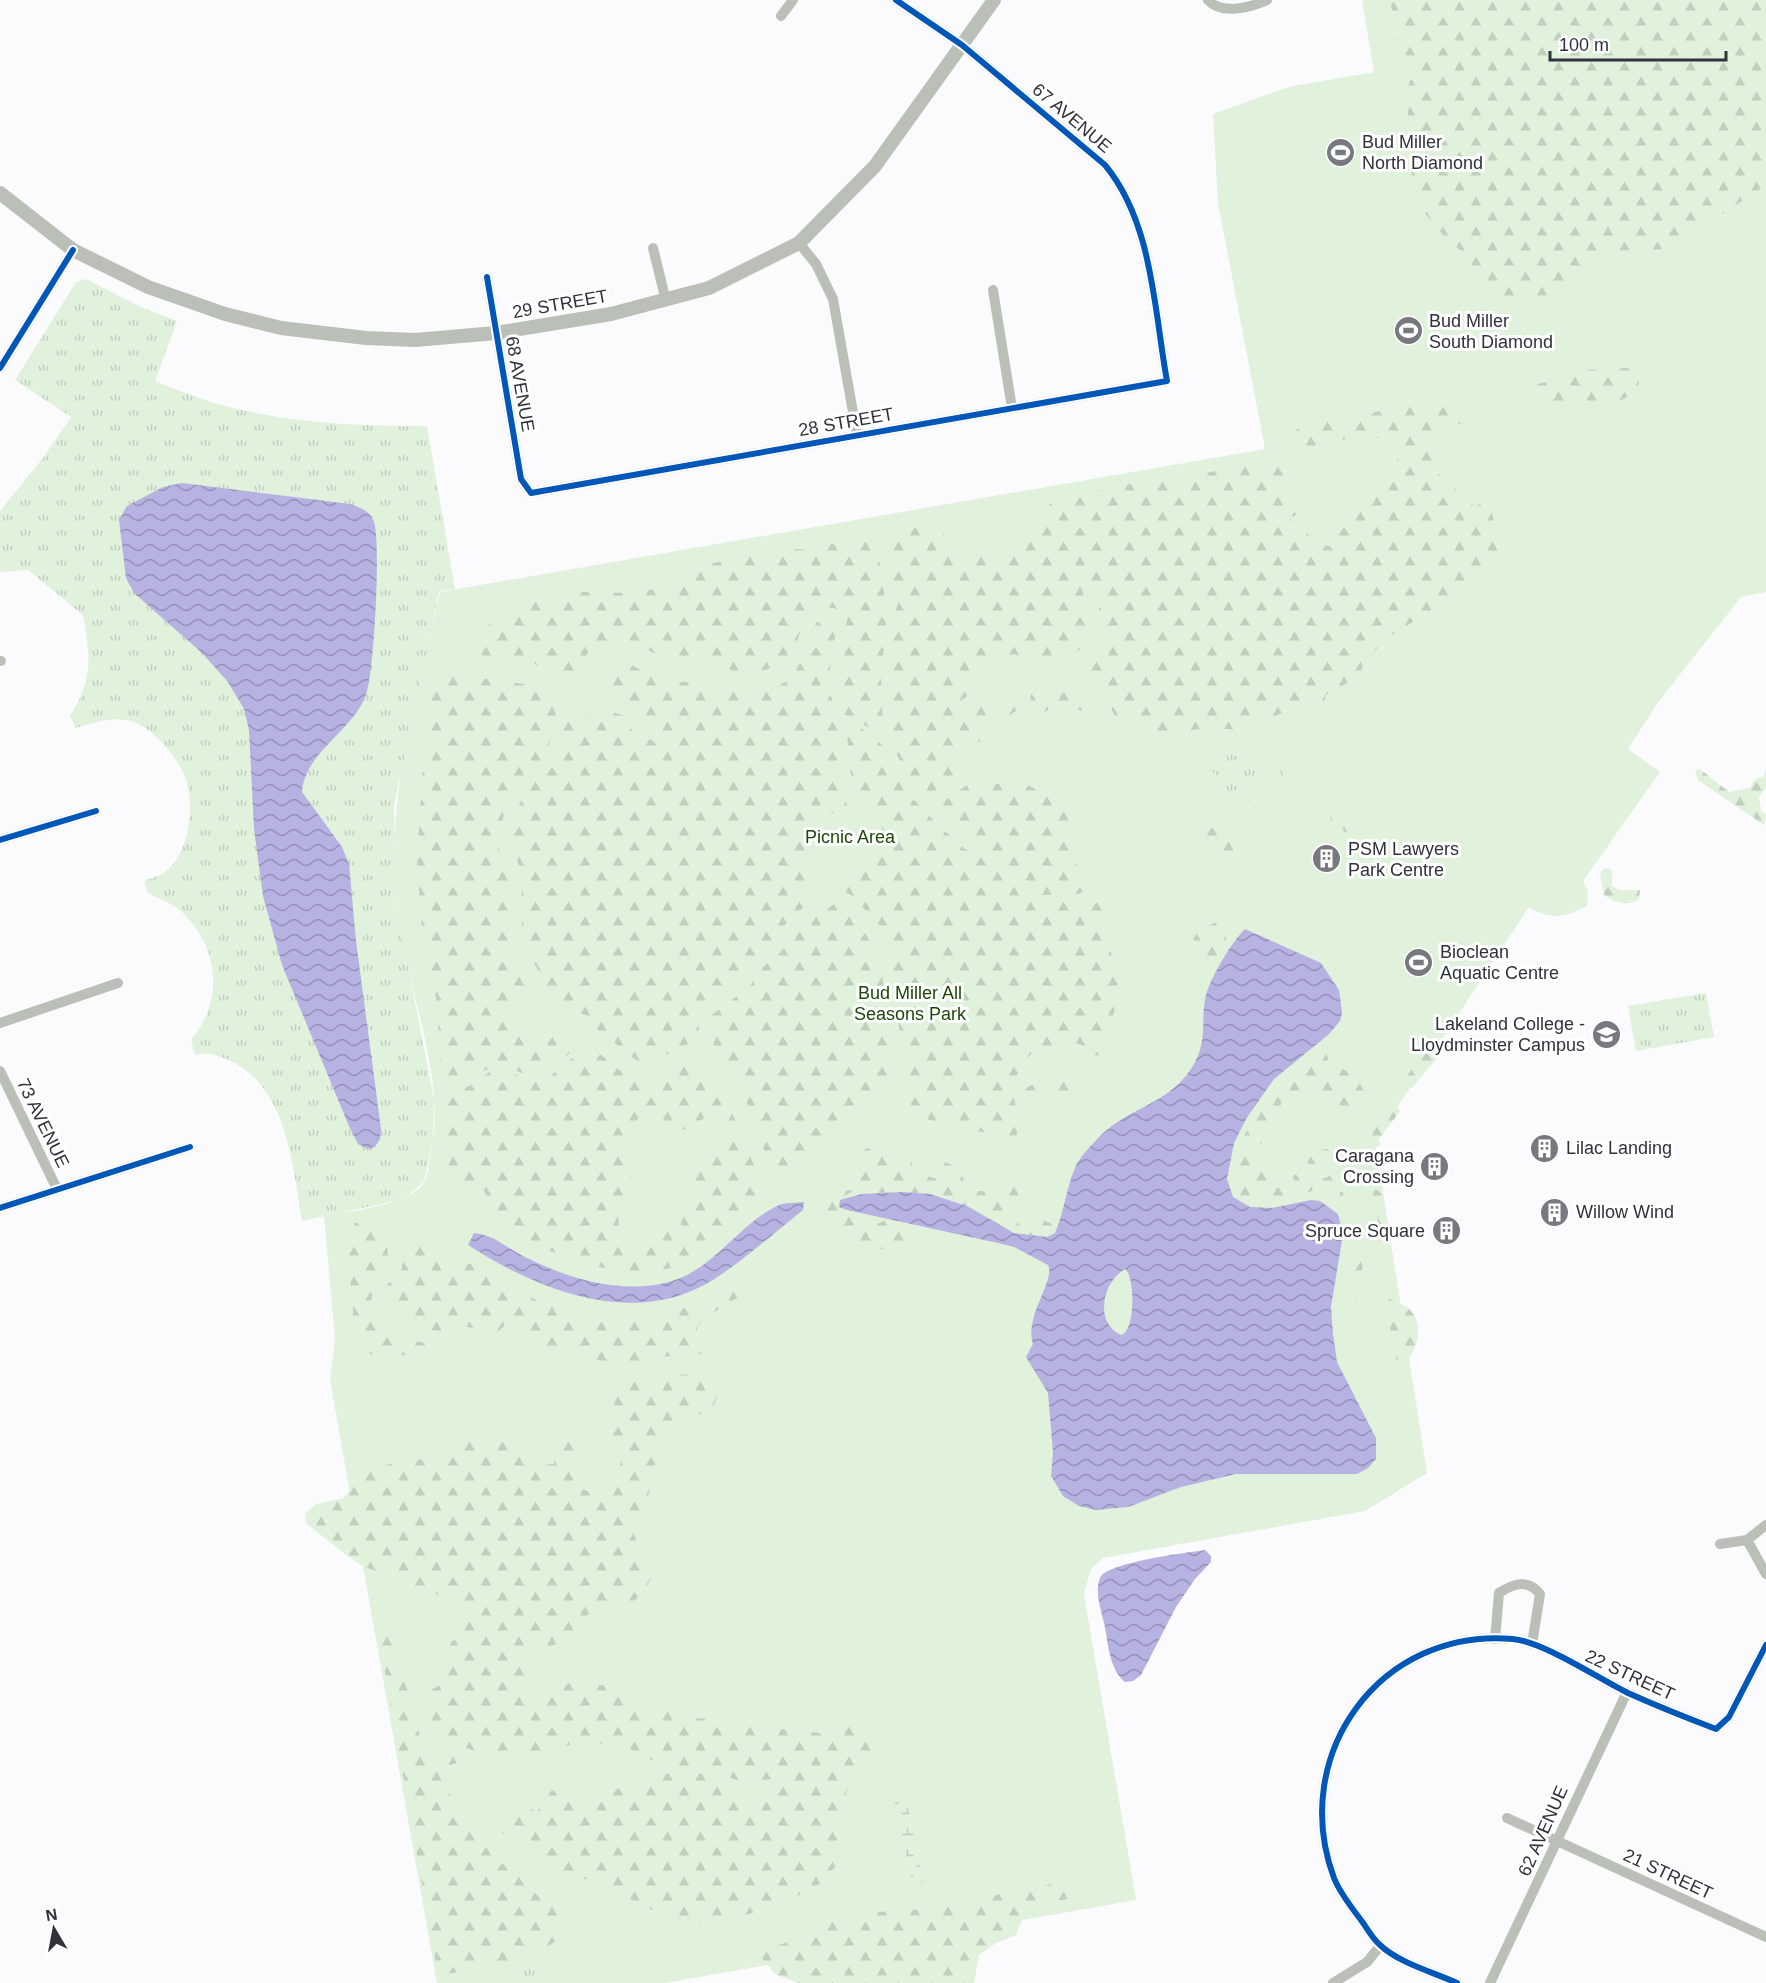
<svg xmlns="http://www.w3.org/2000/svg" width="1766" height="1983" font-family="Helvetica,sans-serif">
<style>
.grass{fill:#e0f1dc}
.forest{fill:url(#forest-firs)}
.wetland{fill:url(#wetland-marsh)}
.park{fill:url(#park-tufts)}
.water{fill:url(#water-waves);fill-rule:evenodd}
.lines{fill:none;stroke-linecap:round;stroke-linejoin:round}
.minor{stroke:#babfb8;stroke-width:10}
.tertiary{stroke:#babfb8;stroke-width:14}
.cycleway-casing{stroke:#fff;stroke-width:10}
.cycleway{stroke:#0057b8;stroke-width:6}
.labels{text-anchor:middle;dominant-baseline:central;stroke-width:6;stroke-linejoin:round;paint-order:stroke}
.street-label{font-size:18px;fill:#31313b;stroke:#fff}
.poi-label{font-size:18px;fill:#31313b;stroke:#fff;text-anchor:start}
.park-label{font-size:18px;fill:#1c4707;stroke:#fff}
</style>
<defs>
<pattern id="forest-firs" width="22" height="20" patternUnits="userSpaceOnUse" patternTransform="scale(1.5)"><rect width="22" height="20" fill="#e0f1dc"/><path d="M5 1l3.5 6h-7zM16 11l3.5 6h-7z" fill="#c1cfbe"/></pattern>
<pattern id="wetland-marsh" width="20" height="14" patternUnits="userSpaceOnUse" patternTransform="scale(1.5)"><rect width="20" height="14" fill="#e0f1dc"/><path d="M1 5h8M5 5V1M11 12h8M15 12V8" fill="none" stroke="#c1cfbe"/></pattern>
<pattern id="park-tufts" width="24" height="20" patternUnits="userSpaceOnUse" patternTransform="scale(1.5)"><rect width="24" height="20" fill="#e0f1dc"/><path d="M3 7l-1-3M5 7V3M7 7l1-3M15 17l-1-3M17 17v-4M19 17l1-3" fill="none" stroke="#c1cfbe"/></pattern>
<pattern id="water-waves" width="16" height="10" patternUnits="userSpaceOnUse" patternTransform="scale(1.5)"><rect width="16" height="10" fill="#b6b2e2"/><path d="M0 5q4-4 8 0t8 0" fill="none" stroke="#9591b8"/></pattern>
</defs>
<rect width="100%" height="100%" fill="#fbfbfe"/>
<path class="grass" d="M1362 0H1766V592L1741 597 1659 701 1628 749 1660 772 1583 881 1588 891 1587 906C1564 918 1551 920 1529 907L1375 1141 1427 1473 1365 1511 1103 1558 1091 1569 1084 1594 1136 1900 665 1983H437L330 1380 335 1339 324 1216C351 1210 411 1206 425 1181 428 1176 428 1166 430 1159 449 1076 405 988 396 905 386 800 416 693 440 592L1265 449 1218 203 1213 114 1288 87 1374 72Z"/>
<path class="forest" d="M1390 0H1766V185L1691 235 1665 249 1613 251 1548 295 1524 303H1513L1490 292 1465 253 1449 242 1424 212 1412 177 1408 152V86L1420 59 1400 54Z
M1630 368 1639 371C1639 378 1640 384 1636 389 1629 399 1605 409 1593 406 1590 406 1588 403 1585 402 1565 399 1551 414 1533 392L1538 384 1553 380 1564 373 1579 370Z
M1437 401 1461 406 1467 416 1460 424 1432 436 1436 471 1474 506 1484 503 1492 512 1500 553 1499 564 1485 578 1456 594 1383 641 1362 667 1361 675 1326 695 1322 711 1319 713 1313 707 1282 713 1243 730 1207 728 1193 730 1158 745 1130 723 1115 716 1096 680 1078 672 1075 666 1088 656 1108 631 1106 622 1099 612 1100 601 1094 591 1083 590C1083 603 1091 618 1089 632 1085 663 1036 668 1015 654 997 656 984 664 978 681L971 685 970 694 962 700 965 724 980 737V742L963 744 956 753 963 774 927 800C913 783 900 765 893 745 884 715 888 656 892 625 893 616 897 607 900 599L893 596 889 539 926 522 942 527 946 544 971 559C999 553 1027 547 1043 521 1047 514 1047 506 1053 500L1148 480 1177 479 1257 462 1285 464 1281 487 1285 495H1297V507L1318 516 1319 521 1315 526 1296 515 1289 518 1319 544 1343 549 1347 544 1329 536 1325 530 1328 522 1385 492 1397 461 1398 450C1376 424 1333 445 1305 447L1293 440 1291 433 1303 425Z
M854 539 877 545 887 614 881 678 883 730 877 732 842 713 836 682 848 615C812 592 801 625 794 653L768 669 753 674 738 673 712 662 668 661 635 643 623 638 613 639 592 646 571 681C548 679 544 665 524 660 506 654 496 664 477 653L475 636 479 628 491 624 502 615 543 595 555 596 579 592 628 593 685 585 698 575 704 565 758 554 769 560 779 558 787 548C813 554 828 539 851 545Z
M817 622 836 630 828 683 841 739 837 767 847 806 828 816 814 848 805 881 808 904 792 916 774 939 748 963 742 974 701 1008 698 1012 699 1036C689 1047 668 1049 653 1065 631 1062 625 1050 609 1038 597 1028 594 1030 586 1015L551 1005 541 992 538 970 524 942 521 917 522 880 513 842V816L531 783 555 752 562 728 569 721 606 710 622 715 631 729 656 743C661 708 626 720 618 695L603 690 607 666C626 652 644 677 662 681 672 683 684 681 694 682 722 686 758 701 785 682 805 667 804 641 817 622Z
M452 669 490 680 524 684 555 706 556 722 545 756 504 811 499 849 512 892 510 937 514 953 528 980V991C517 998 514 1001 513 1015L521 1019 520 1038 530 1045C545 1045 552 1040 560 1028L579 1037C573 1056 547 1076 527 1074 517 1073 509 1066 499 1065L460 1080H442L436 998 423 942 417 861 425 733 434 678 435 671Z
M1050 689 1069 694 1072 700 1080 699 1093 703V709L1083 711 1060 705 1037 715 1030 697 1032 693Z
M1006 698 1015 705 1016 711 1006 717 999 713 985 720 974 719 970 712 972 704 990 701 1002 702Z
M848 720 872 735 882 745 891 769 915 801 937 824 965 849 981 855 1022 890 1031 902H1095L1115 911 1097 926 1105 934 1119 979 1116 992 1117 1003 1110 1024 1111 1031 1107 1040V1055C1092 1059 1090 1048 1079 1044 1076 1043 1039 1047 1037 1048 1033 1051 1029 1057 1024 1061L1025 1070 1015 1076 1010 1085C1015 1101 1021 1121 1016 1137L1006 1142 1002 1135 944 1126 920 1116 908 1101 888 934 851 895 841 890 846 870 865 861 887 843C881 826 877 811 858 805 847 778 852 748 843 721Z
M1766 768V788L1759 797 1761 812 1766 814 1764 825 1698 780 1695 770 1700 769 1729 792 1750 788 1754 780 1764 776Z
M1017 779 1056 801 1067 812 1074 859 1087 889 1079 894 1042 895 1025 879 936 813 935 807 973 781 1002 784Z
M1335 807 1362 826 1359 834 1344 832 1341 823 1332 822 1330 817Z
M1217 826 1226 830 1239 831 1241 843 1236 844 1234 851 1226 858 1220 840 1206 838 1205 831Z
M1609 868 1612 871V886L1619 890H1640L1639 899C1626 907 1615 902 1604 895L1600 874 1603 869Z
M834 904C866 926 882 953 884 992 884 997 882 1001 883 1006 887 1028 896 1047 892 1070 890 1086 868 1094 857 1105V1114L845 1130 814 1154 794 1167 774 1168 768 1164C762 1135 743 1110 744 1079L736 1073 714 1046 709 1017 751 985 757 972 779 954 797 931Z
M1220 921 1228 927C1225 945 1223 956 1207 967L1200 964V953L1193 939 1200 929Z
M588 1048C613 1056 629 1094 661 1080 673 1075 683 1065 697 1061L728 1089 731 1098C714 1108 698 1127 681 1130 666 1119 639 1104 631 1130 630 1135 628 1140 629 1144 630 1154 635 1160 633 1171 630 1188 615 1207 619 1225 621 1233 628 1242 632 1250L642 1248 640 1235 657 1231 663 1235 666 1225 675 1223 681 1231V1218C698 1203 695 1188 692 1168L699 1166 729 1130 724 1121 725 1114 732 1113 766 1194C741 1214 721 1242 694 1258 630 1296 531 1247 476 1211L488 1200 483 1188 462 1198C444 1166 442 1127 442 1091L469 1086 491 1071 500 1070 536 1081 548 1078 583 1049Z
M1427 1048 1433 1052 1436 1049 1441 1053 1412 1088 1405 1087 1404 1080Z
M1325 1050 1330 1064C1346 1067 1364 1083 1367 1099 1340 1120 1329 1091 1305 1091 1296 1091 1289 1096 1282 1101 1278 1116 1265 1126 1264 1142L1253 1148 1252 1165 1269 1175 1270 1191 1294 1181 1293 1176 1298 1173 1302 1175 1303 1182 1318 1177 1327 1178 1337 1166 1342 1169 1344 1178 1335 1186 1338 1192H1343L1344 1199H1331L1330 1193 1324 1192 1320 1187 1309 1192 1290 1193 1275 1203 1262 1199 1258 1206C1243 1205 1233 1195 1233 1180 1234 1126 1283 1079 1325 1050Z
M1062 1078 1070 1083V1092L1064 1099 1050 1092 1038 1104 1029 1106 1022 1101V1091L1039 1080 1047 1084Z
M1394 1101 1400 1111 1379 1139 1380 1145 1371 1149 1366 1145 1374 1122 1387 1102Z
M872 1147 906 1154 913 1159 910 1171 944 1181 942 1173 945 1162 957 1167 965 1182 974 1191 1005 1192 1021 1170 1028 1174 1003 1225C989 1220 980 1212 967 1206 934 1190 897 1191 862 1194L854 1184 862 1168 857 1163 863 1150Z
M1328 1149 1334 1153 1332 1159 1315 1164 1300 1163 1299 1157 1312 1151Z
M843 1183 846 1190 853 1191 837 1200 838 1208C848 1214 857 1212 867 1216L868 1222 876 1225 887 1219 903 1227 908 1235V1242L889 1250 870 1247 859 1253 854 1248 853 1240 841 1237 836 1232H828L826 1225 818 1215 826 1198 833 1195V1187Z
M1376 1189 1382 1194 1391 1242 1380 1240 1376 1206 1372 1192Z
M1024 1211 1054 1225 1055 1233 1047 1237 1014 1233 1019 1216Z
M376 1219 385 1227 388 1257 374 1280 370 1309 374 1323 403 1339 431 1344C421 1353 410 1354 397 1356 351 1364 355 1329 352 1296 349 1270 347 1249 355 1223Z
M408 1240 435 1244 438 1255 446 1263 475 1264 538 1301 588 1319 650 1318 709 1301 725 1286 740 1281 744 1292C732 1305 698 1316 697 1331 697 1338 702 1347 702 1354L659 1357 626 1363 602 1361 550 1348 509 1321 497 1333 458 1325 439 1333 392 1312 386 1286 401 1271Z
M1358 1243H1361C1366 1254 1360 1289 1356 1301H1352L1349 1297 1354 1286 1351 1276Z
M1388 1297C1394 1302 1403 1304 1409 1309 1426 1324 1417 1358 1398 1367L1388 1317Z
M698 1374 720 1380C718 1427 688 1405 668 1435 658 1450 653 1470 650 1488 648 1495 648 1504 645 1510 643 1515 637 1520 633 1525 636 1567 674 1564 630 1605 582 1594 583 1638 548 1647 544 1648 538 1646 534 1647 527 1647 519 1652 512 1656L531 1678 525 1692 526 1698 555 1697 566 1684 579 1681 592 1687 602 1685 625 1693 634 1703 654 1712 670 1709 681 1719C711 1716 738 1724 768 1728 787 1730 807 1731 827 1734 845 1736 848 1717 869 1724L876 1759 848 1788 835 1829 842 1841 844 1856 821 1883 807 1891 773 1907 713 1924 680 1921 645 1907 601 1882 562 1875 499 1831V1818L514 1815 521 1806H529L536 1813 551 1791 564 1790 574 1799 594 1802 610 1787 625 1790C648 1776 691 1763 716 1780 719 1783 721 1789 725 1791 734 1798 743 1798 754 1807L790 1777 742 1782 702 1767 662 1765 618 1743 568 1745 544 1754 498 1759 467 1748 455 1750 458 1763 449 1765 435 1735 423 1694 448 1681 443 1654 454 1639 462 1634 461 1608 431 1591 407 1590 395 1586 386 1574 364 1567 346 1555 306 1523 305 1514 316 1504 344 1498C353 1486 360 1475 374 1469 392 1461 414 1462 433 1457 460 1450 465 1431 498 1437 521 1441 524 1468 554 1464V1440L571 1432 581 1435 591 1448 580 1462 570 1468C572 1483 578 1487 592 1493L617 1477 622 1458 613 1441 615 1386 660 1376Z
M383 1619 396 1649 421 1740 463 1819 497 1860 516 1873 526 1886 561 1914C562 1921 565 1931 560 1937 541 1958 487 1967 458 1972L447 1974 437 1970 379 1637Z
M1052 1884 1065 1890 1067 1899C1034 1905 1029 1901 1016 1935L996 1943 979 1955 974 1983H797L775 1974 761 1957 769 1946 783 1944 823 1921 876 1912 925 1909Z"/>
<path class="wetland" d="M906 1796 924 1882 912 1884 894 1798Z"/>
<path class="park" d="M86 279 141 307 177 321 155 381C174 388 192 396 211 402 281 423 355 426 427 426L455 589 439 591 394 806 396 905 434 1100 433 1142 424 1181 404 1199 302 1221C293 1166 287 1086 229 1060 216 1055 209 1052 195 1055L191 1040C223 1002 220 950 184 914 175 904 160 899 148 893L144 881C150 878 159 877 165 872 191 853 197 797 182 770 173 753 153 729 134 722 117 715 93 723 76 728L70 716C94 678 90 657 83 615L28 570 0 572V511L43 458 71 417 15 380 76 282Z
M1226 752 1246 754 1254 765 1279 759 1284 780 1265 781 1256 799 1241 803 1226 792 1224 780 1212 772 1210 759Z
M1706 993 1714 1037 1636 1051 1628 1006Z
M557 1964 561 1983H454Z"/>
<path class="water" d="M182 483 350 504C361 508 370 511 374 522 381 542 374 675 366 695 352 732 305 752 302 792L342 847 349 864 356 941 381 1129 380 1139 375 1147 368 1149 358 1144 349 1126 282 965 263 896 254 829 249 730 244 709 228 682 202 653 134 593 126 578 119 520 127 506 163 487Z
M1245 929 1321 963 1339 990 1342 1013 1340 1021 1328 1035 1274 1079 1246 1119 1234 1143 1227 1179 1233 1197 1250 1207 1272 1208 1311 1200 1320 1201 1338 1214 1343 1234 1331 1307 1333 1334 1337 1362 1376 1438V1459L1368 1468 1357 1474H1236L1181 1487 1128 1507 1096 1510 1079 1506 1063 1496 1051 1476 1053 1452 1048 1393 1026 1357 1033 1344C1024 1316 1056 1280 1048 1265L1014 1247 998 1243 847 1210 839 1207 840 1200 862 1194 902 1192 930 1194 967 1206 1014 1233 1047 1237 1055 1233C1064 1213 1066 1189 1075 1168 1079 1157 1092 1145 1100 1136 1130 1106 1173 1104 1195 1062 1207 1040 1201 1022 1205 1000 1208 981 1231 943 1245 929ZM1125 1269C1135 1276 1136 1331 1121 1335 1094 1323 1102 1282 1125 1269Z
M804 1202 803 1210C774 1233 744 1260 713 1280 634 1329 538 1290 468 1245L474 1233C494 1235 508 1249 527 1258 571 1280 629 1297 678 1279 717 1264 740 1224 777 1206 784 1202 796 1203 804 1202Z
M1205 1550 1211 1556V1562L1195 1579 1176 1607 1141 1675 1133 1681 1125 1682C1110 1670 1108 1645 1105 1627 1102 1613 1094 1592 1100 1578 1107 1562 1186 1553 1205 1550Z"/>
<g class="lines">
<path class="minor" d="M1208 0C1221 15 1250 8 1267 0
M781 16 793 0
M799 243 816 264 833 299 857 435
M653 248 666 301
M487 277 521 479 531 493 1167 381C1154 310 1153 223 1105 165L962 45 896 0
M993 290 1012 408
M0 368 73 250
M0 661H1
M0 840 96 811
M0 1023 118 983
M0 1071 57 1189
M0 1208 190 1147
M1747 1540 1766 1574
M1720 1544 1747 1540 1766 1525
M1495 1639 1499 1593C1514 1583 1528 1579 1540 1594L1532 1644
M1507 1818 1766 1937
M1333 1983 1367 1962 1380 1946
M1457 1983C1433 1972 1399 1963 1380 1945 1372 1938 1367 1928 1361 1920 1351 1907 1340 1893 1334 1878 1288 1754 1381 1627 1513 1639 1544 1642 1599 1679 1628 1693 1657 1706 1687 1718 1716 1729L1729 1717 1766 1645
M1490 1983 1627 1692"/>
<path class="tertiary" d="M0 193 73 250 148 287 225 314 281 328 366 338 415 340 496 333 611 314 709 288 799 243 875 166 994 0"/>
<defs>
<path id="cycleway" d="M487 277 521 479 531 493 1167 381C1154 310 1153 223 1105 165L962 45 896 0
M0 368 73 250
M0 840 96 811
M0 1208 190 1147
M1457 1983C1433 1972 1399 1963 1380 1945 1372 1938 1367 1928 1361 1920 1351 1907 1340 1893 1334 1878 1288 1754 1381 1627 1513 1639 1544 1642 1599 1679 1628 1693 1657 1706 1687 1718 1716 1729L1729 1717 1766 1645"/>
</defs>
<use href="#cycleway" class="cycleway-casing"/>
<use href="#cycleway" class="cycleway"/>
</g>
<defs>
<symbol id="stadium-disc" viewBox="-11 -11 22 22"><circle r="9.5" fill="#78787f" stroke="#fff"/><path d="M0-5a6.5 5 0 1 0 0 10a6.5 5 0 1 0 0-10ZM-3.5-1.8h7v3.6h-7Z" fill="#fff"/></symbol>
<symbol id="building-disc" viewBox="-11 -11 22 22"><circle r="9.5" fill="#78787f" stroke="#fff"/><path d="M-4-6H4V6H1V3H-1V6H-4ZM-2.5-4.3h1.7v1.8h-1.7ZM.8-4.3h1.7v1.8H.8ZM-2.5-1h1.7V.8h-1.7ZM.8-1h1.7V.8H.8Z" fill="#fff"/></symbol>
<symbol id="university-disc" viewBox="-11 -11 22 22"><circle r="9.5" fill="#78787f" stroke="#fff"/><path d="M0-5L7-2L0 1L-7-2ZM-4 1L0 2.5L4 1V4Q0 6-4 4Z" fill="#fff"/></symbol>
</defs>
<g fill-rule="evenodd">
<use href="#stadium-disc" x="1324" y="136" width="33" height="33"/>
<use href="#stadium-disc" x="1392" y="314" width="33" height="33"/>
<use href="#building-disc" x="1310" y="842" width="33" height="33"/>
<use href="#stadium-disc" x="1402" y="946" width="33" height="33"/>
<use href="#university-disc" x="1590" y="1018" width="33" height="33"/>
<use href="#building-disc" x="1528" y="1132" width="33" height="33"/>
<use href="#building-disc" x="1418" y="1150" width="33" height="33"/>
<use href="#building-disc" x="1538" y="1196" width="33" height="33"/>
<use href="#building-disc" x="1430" y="1214" width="33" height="33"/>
</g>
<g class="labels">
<g class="street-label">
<text transform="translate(1072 118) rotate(40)">67 AVENUE</text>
<text transform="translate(560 304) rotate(-10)">29 STREET</text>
<text transform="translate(520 384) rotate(80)">68 AVENUE</text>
<text transform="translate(846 422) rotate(-10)">28 STREET</text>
<text transform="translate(43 1123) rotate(64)">73 AVENUE</text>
<text transform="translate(1630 1675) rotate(25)">22 STREET</text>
<text transform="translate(1543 1831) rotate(-66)">62 AVENUE</text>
<text transform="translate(1668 1874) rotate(25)">21 STREET</text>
</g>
<g class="poi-label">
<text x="1362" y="142">Bud Miller<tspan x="1362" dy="21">North Diamond</tspan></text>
<text x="1429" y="321">Bud Miller<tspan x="1429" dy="21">South Diamond</tspan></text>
<text x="1348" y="849">PSM Lawyers<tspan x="1348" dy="21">Park Centre</tspan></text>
<text x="1440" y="952">Bioclean<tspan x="1440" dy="21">Aquatic Centre</tspan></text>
<text x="1585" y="1024" text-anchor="end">Lakeland College -<tspan x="1585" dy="21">Lloydminster Campus</tspan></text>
<text x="1566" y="1148">Lilac Landing</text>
<text x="1414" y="1156" text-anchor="end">Caragana<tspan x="1414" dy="21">Crossing</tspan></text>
<text x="1576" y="1212">Willow Wind</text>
<text x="1425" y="1231" text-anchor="end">Spruce Square</text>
</g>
<g class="park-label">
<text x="850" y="837">Picnic Area</text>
<text x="910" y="993">Bud Miller All<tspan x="910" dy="21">Seasons Park</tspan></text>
</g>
</g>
<g transform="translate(54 1929) rotate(350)" stroke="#ffffff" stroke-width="4.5" paint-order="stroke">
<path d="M0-4.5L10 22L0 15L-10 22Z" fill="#31313b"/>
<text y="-9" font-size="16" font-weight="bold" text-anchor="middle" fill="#31313b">N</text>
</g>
<path d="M1550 51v9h176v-9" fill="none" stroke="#31313b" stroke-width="3"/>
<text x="1559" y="51" font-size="18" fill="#31313b" stroke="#ffffff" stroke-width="4.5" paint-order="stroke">100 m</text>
</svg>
